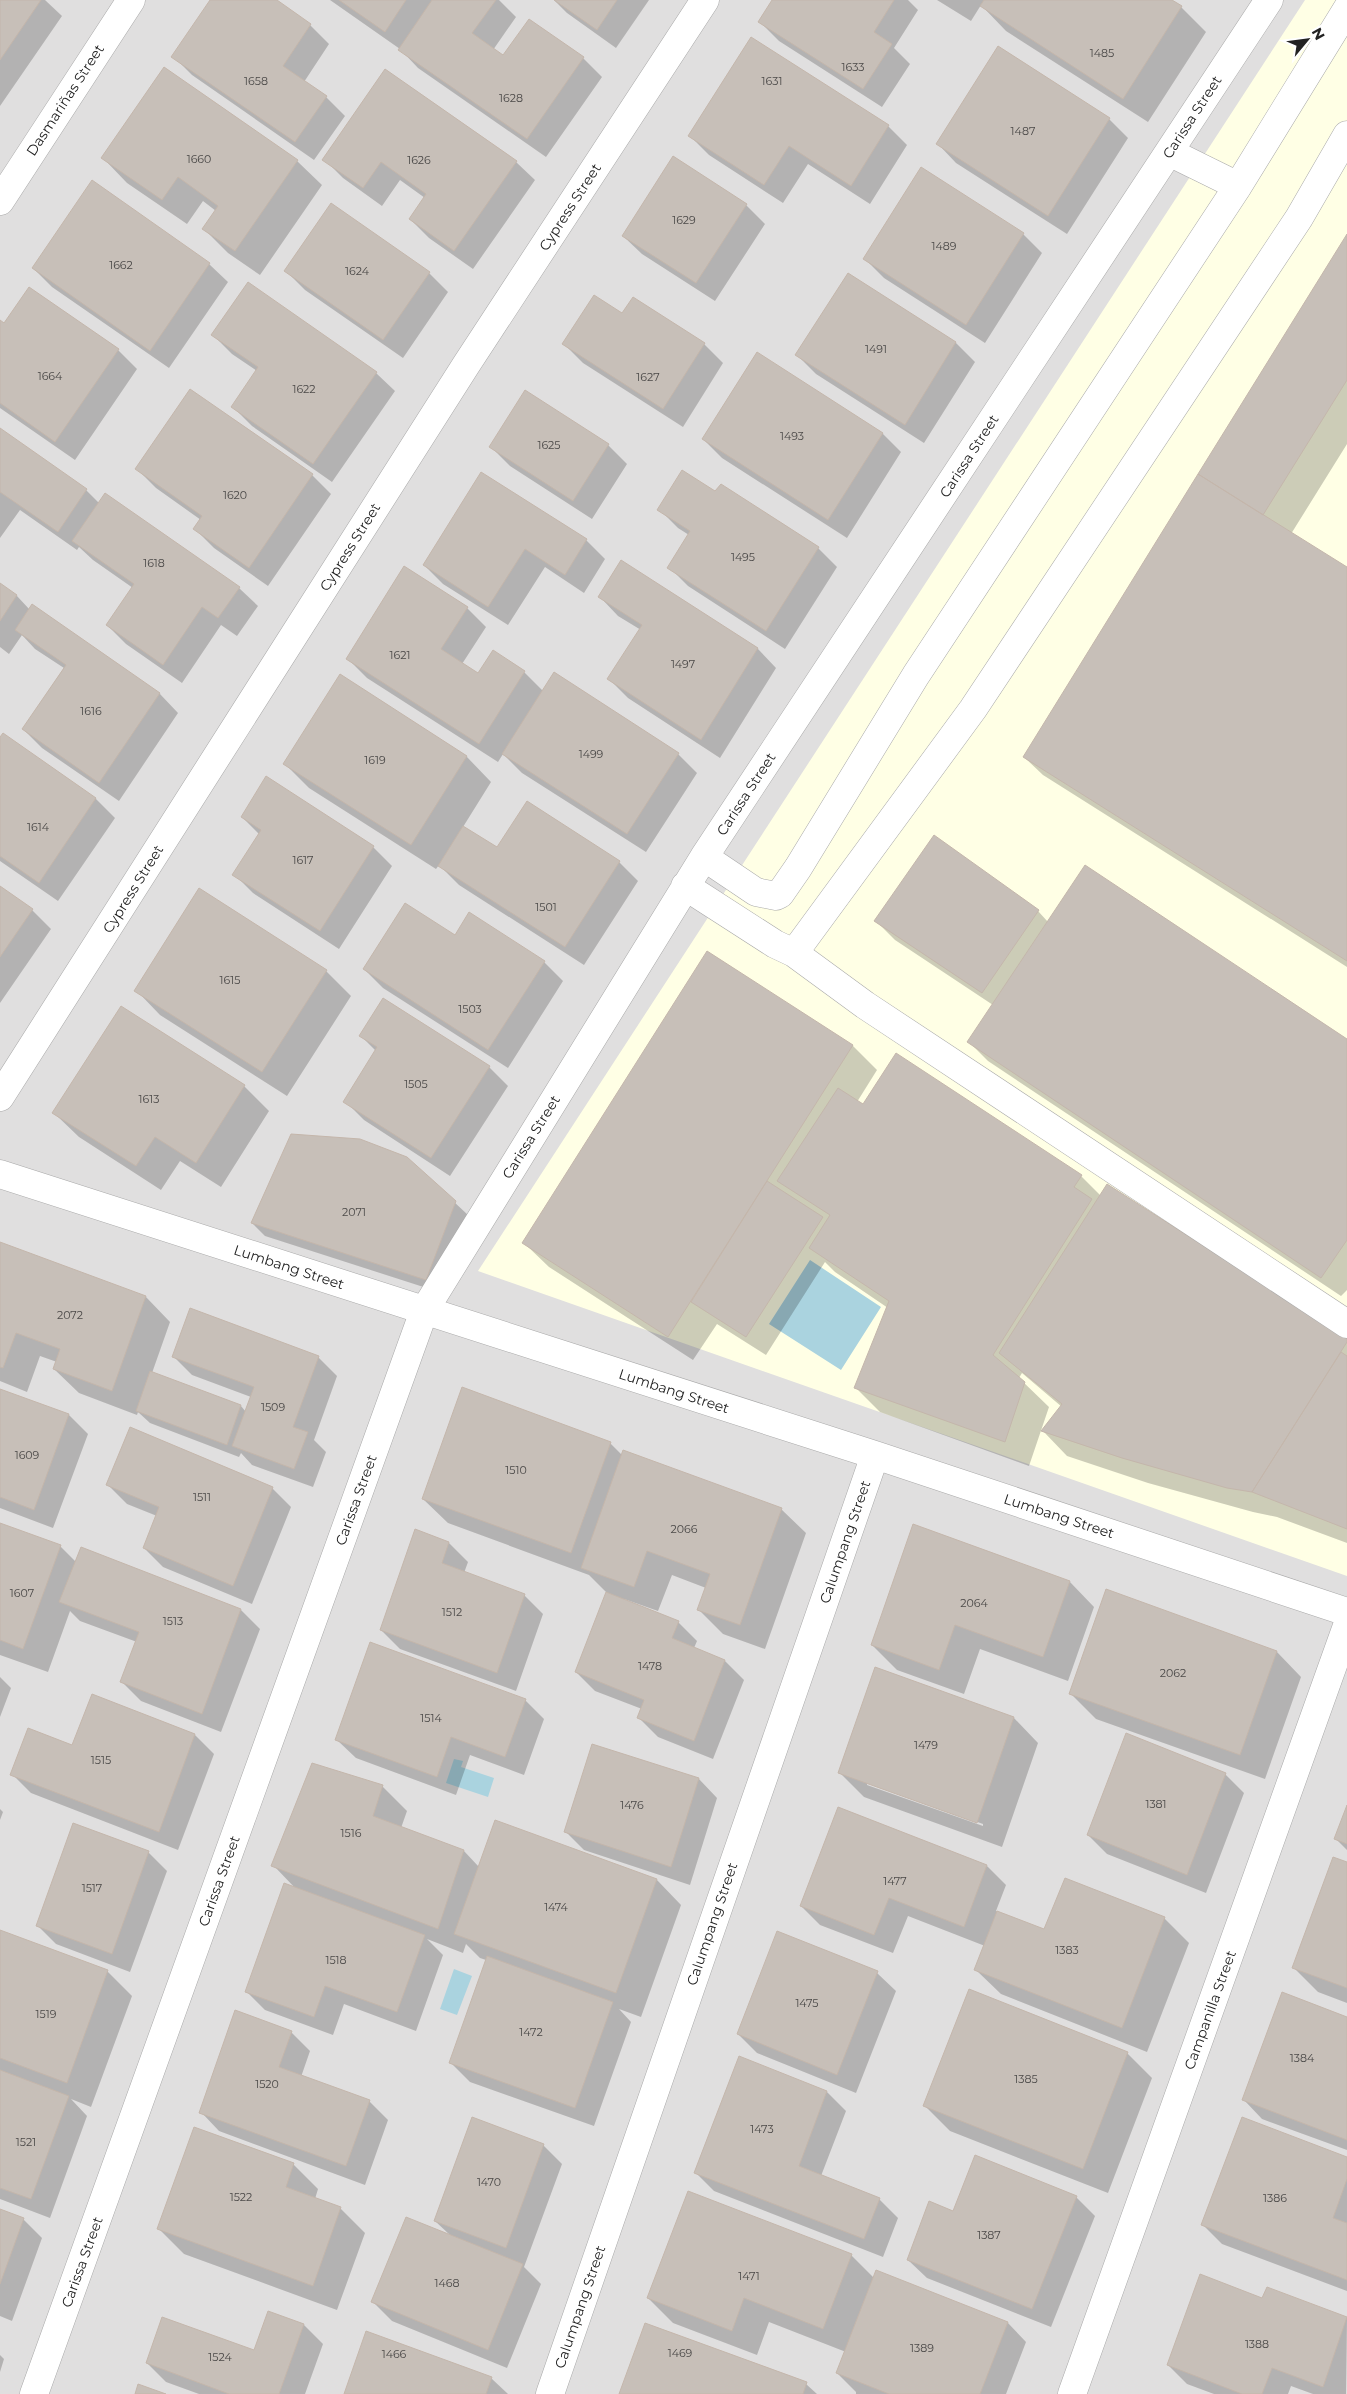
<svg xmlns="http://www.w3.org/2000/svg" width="1347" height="2394" font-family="Montserrat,sans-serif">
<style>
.residential{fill:#e0dfdf}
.education{fill:#ffffe5}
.water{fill:#aad3df}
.shadow{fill:#0003;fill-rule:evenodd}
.building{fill:#c7bfb8;stroke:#c4b6ab}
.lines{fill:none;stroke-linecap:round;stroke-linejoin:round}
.minor-casing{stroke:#a9a9a9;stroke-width:29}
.minor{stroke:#fff;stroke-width:28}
.labels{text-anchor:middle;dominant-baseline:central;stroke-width:5;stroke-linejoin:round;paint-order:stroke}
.number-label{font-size:11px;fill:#4b4948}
.street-label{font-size:14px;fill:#222;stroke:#fff}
</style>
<rect width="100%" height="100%" fill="#f2efe9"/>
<path class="residential" d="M0 0H1347V2394H0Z"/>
<path class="education" d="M1305 0H1347V1576L478 1271Z"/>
<path class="water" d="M810 1260 881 1307 841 1370 769 1324Z
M454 1759 463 1761 461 1767 494 1778 488 1797 446 1783Z
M454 1969 472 1976 457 2015 440 2009Z"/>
<path class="shadow" d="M0 0H45L62 16 0 106Z
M211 0H274L310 25 329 44 304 82 326 97 345 116 314 160 192 75 173 56Z
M330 0H499L516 17 493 50 504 57 583 58 602 77 546 157 418 68 400 49Z
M554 0H649L616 48 567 13Z
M774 0H908L918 10 894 48 910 64 882 107 779 41 760 22Z
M937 0H1169L1181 7 1206 32 1148 122 1006 31 981 5 971 21Z
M1109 119 1128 138 1067 234 956 163 938 144Z
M888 126 907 145 870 204 808 164 783 203 709 155 690 136Z
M103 158 297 161 322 185 260 275 228 253 204 229 216 211 203 201 187 224 127 183Z
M324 159 516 162 535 180 473 269 429 238 410 219 425 198 400 180 382 206 343 178Z
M331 204 429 273 448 292 403 358 305 290 286 271Z
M746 205 765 224 715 301 642 254 623 236Z
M1023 234 1042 253 985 343 884 278 865 259Z
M1347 237V444L1291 534 1347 569V967L1043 775 1024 757Z
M209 264 228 282 169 368 52 287 33 268Z
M848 275 956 343 975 362 924 443 816 374 797 355Z
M0 322 4 324 118 350 137 369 75 460 0 408Z
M213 335 376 373 395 391 332 482 252 426 233 407 257 371 232 354Z
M564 344H704L723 363 683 427 583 363Z
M0 430 86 490 99 503 239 588 258 606 237 636 221 625 182 683 126 644 107 625 133 588 93 560 79 547 77 550 20 510 0 538Z
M882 433 901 452 847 538 722 458 703 439Z
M608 445 627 464 592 519 510 466 491 447Z
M137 469 312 475 331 494 268 586 214 548 195 529 201 520 156 488Z
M482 474 586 540 605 559 584 593 545 567 508 625 443 584 424 565Z
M716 493 818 548 837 567 785 649 688 586 669 567 689 535 678 528 659 509Z
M622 562 758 649 776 668 720 758 628 698 609 679 641 630 618 616 600 597Z
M0 585 17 596 30 610 32 606 160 694 178 713 119 801 42 748 23 729 64 668 35 649 22 635 9 654 0 647Z
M467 608 486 627 462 664 479 675 524 672 543 691 678 754 697 773 646 852 522 773 503 754 498 762 367 678 348 659Z
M340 676 467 757 491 782 463 827 497 849 619 862 638 881 584 965 459 885 439 865 436 869 309 788 285 764Z
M3 735 96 799 115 818 58 901 0 861V740Z
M242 817 373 847 392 866 339 949 253 893 234 874 259 834Z
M0 888 32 910 51 929 0 1003Z
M1038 911 1048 922 1347 1041V1290L1341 1296 988 1061 969 1042 993 1005 895 940 876 921Z
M456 936 544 962 563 981 508 1068 383 988 364 969Z
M708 952 853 1046 877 1070 857 1102 863 1106 1081 1176 1101 1196 1347 1340V1543L1277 1517 1253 1512 1148 1483 1067 1456 1043 1431 1062 1407 1022 1373 1019 1378 1049 1407 1029 1466 880 1412 855 1387 888 1308 835 1272 825 1262 766 1355 717 1324 693 1360 549 1267 524 1243Z
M326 971 351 996 287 1096 160 1015 136 990Z
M121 1007 244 1086 269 1111 221 1187 180 1161 161 1190 79 1137 54 1113Z
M361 1036 489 1067 508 1086 450 1176 364 1120 345 1101 376 1051Z
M407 1158 468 1215 439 1292 265 1236 252 1223Z
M0 1244 146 1297 170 1322 152 1373 241 1406 246 1412 251 1397 192 1375 173 1356 318 1357 337 1376 314 1440 326 1452 313 1487 252 1465 241 1453 239 1457 150 1423 138 1412 137 1415 79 1393 54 1369 57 1362 40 1356 27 1392 0 1381Z
M0 1390 69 1415 88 1434 53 1528 0 1508Z
M610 1443 622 1455 781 1509 806 1533 765 1649 723 1634 699 1610 706 1588 672 1575 658 1611 624 1599 623 1601 678 1622 697 1641 694 1648 725 1661 744 1680 713 1759 658 1737 639 1718 642 1709 595 1691 576 1672 607 1593 589 1575 448 1523 423 1499Z
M108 1485 272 1488 291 1507 252 1604 163 1567 144 1548 157 1516 127 1504Z
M0 1524 60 1546 76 1562 81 1549 241 1610 260 1629 221 1732 141 1701 122 1682 137 1642 80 1621 70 1611 48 1672 0 1655Z
M914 1526 1070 1582 1094 1607 1068 1681 980 1649 964 1694 897 1670 872 1645Z
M416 1531 449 1543 468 1562 464 1573 524 1595 543 1614 516 1691 400 1649 381 1630Z
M1107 1591 1277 1652 1301 1677 1265 1779 1096 1719 1071 1694Z
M876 1668 1014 1718 1038 1743 1002 1847 864 1797 839 1772ZM867 1782 983 1824V1826L867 1785Z
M0 1677 11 1688 0 1717Z
M93 1696 195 1735 214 1754 178 1850 31 1793 12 1774 73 1747Z
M525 1700 544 1719 524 1775 470 1755 456 1795 356 1758 337 1740Z
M1225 1774 1244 1793 1206 1893 1107 1854 1088 1835Z
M699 1779 717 1798 690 1885 584 1850 565 1831Z
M382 1786 407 1811 401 1828 464 1851 479 1867 657 1880 681 1905 641 2017 619 2009 631 2022 594 2126 470 2082 451 2063 486 1960 480 1958 466 1944 463 1953 427 1939 443 1955 416 2031 344 2004 333 2035 265 2010 246 1991 297 1890 273 1865Z
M839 1808 987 1866 1006 1885 996 1911 1045 1931 1164 1918 1189 1943 1147 2052 1001 1994 976 1970 985 1946 908 1916 893 1953 820 1925 801 1906Z
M0 1809 3 1812 0 1820Z
M1347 1809V1850L1336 1839Z
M148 1852 167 1871 130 1972 56 1944 37 1925Z
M1347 1863V2003L1318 1992 1293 1967Z
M0 1932 107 1971 132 1996 91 2107 71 2099 87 2116 50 2218 0 2199Z
M877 1973 896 1991 856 2093 757 2053 738 2034Z
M1347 2018V2150L1262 2119 1244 2100Z
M291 2032 310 2051 301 2077 369 2101 388 2120 365 2185 219 2131 201 2112Z
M1127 2053 1152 2078 1108 2193 950 2131 925 2106Z
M739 2058 827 2092 846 2111 821 2176 879 2199 898 2218 883 2257 714 2191 695 2172Z
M543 2145 562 2164 524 2267 541 2284 507 2368 392 2321 373 2302 451 2236 435 2221Z
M1347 2158V2291L1222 2244 1203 2225Z
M293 2164 318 2189 315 2199 340 2208 365 2233 337 2310 184 2254 159 2229Z
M1076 2197 1095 2216 1051 2327 927 2278 908 2260Z
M0 2211 23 2219 42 2238 12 2321 0 2316Z
M851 2255 874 2278 1008 2323 1026 2342 1006 2394H856V2392L837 2373 846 2352 769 2322 757 2355 673 2323 648 2298Z
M1268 2289 1347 2319 1346 2394H1313L1291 2386 1288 2394H1214L1187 2384 1168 2365 1263 2299Z
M304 2325 323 2344 305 2394H199L166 2382 147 2363 255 2352Z
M0 2355 4 2359 0 2372Z
M491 2378 508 2394H345Z
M806 2384 817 2394H620Z"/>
<path class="building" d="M0 0H41L0 60Z
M210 0H277L311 24 283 66 327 96 295 142 171 57Z
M339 0H406L385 32Z
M432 0H496L472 33 503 55 529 19 584 57 527 139 398 50Z
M554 0H617L597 30Z
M772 0H894L874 32 892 44 863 89 758 22Z
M984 0H1172L1182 6 1123 99 980 6Z
M751 37 889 125 851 186 789 146 764 185 688 136Z
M998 46 1110 118 1048 216 936 144Z
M164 67 298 160 235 251 202 229 218 206 178 177 162 200 101 158Z
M385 69 517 161 454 251 409 219 426 194 381 162 363 188 322 160Z
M673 156 747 204 696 283 622 236Z
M921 167 1024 233 966 325 863 259Z
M92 180 210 263 150 351 32 268Z
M331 203 430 272 383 340 284 271Z
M1347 234V380L1263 515 1198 474Z
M848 273 956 342 905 425 795 355Z
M248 282 377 372 313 464 231 407 258 367 211 335Z
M29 287 119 349 55 442 0 403V320L4 323Z
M594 295 622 313 633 297 705 343 663 409 562 344Z
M757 352 883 433 828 520 702 439Z
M190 389 313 474 249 568 193 529 202 516 135 469Z
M525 390 609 444 573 501 489 447Z
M0 428 87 489 58 532 0 492Z
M682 470 715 491 721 484 819 547 766 631 667 568 690 531 657 510Z
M481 472 587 539 565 575 525 549 488 607 423 565Z
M1198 474 1347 567V961L1023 757Z
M105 493 240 587 218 618 202 607 163 665 106 625 134 584 72 541Z
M621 560 758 648 701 740 607 679 642 625 598 597Z
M404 566 468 607 441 649 478 673 493 650 525 671 479 744 346 659Z
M0 583 17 595 0 621Z
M32 604 160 693 99 783 22 729 66 665 15 630Z
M554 672 679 753 627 834 502 754Z
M340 674 467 756 411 845 283 764Z
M3 733 96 798 39 883 0 856V737Z
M266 776 374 846 320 931 232 875 261 830 241 817Z
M527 801 620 861 565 947 438 866 463 826 497 847Z
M934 835 1039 910 982 993 874 921Z
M1085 865 1347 1039V1240L1321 1278 967 1042Z
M0 886 33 909 0 957Z
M199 888 327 970 262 1072 134 991Z
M405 903 455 935 469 912 545 961 488 1050 363 969Z
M707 951 853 1045 668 1337 522 1243Z
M383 998 490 1066 431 1158 343 1102 377 1047 359 1036Z
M121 1006 245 1085 196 1163 155 1137 136 1166 52 1113Z
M896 1053 1082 1175 1074 1187 1092 1199 993 1355 1025 1382 1005 1442 854 1388 889 1301 809 1248 830 1215 777 1181 838 1088 863 1104Z
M291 1134 360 1139 407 1157 456 1201 426 1280 251 1223Z
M767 1181 823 1217 746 1337 691 1302Z
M1107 1184 1347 1338V1342L1252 1492 1227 1488 1122 1458 1041 1431 1062 1404 999 1353Z
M0 1242 146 1296 112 1391 53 1369 60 1349 16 1333 3 1368 0 1367Z
M190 1308 319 1356 293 1427 308 1432 294 1469 232 1446 254 1387 172 1357Z
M1341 1352 1347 1356V1529L1252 1492Z
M150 1371 241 1405 227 1445 136 1411Z
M462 1387 611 1442 571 1553 422 1499Z
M0 1389 69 1414 34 1510 0 1497Z
M130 1427 273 1487 233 1586 143 1548 159 1507 106 1485Z
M623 1450 782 1508 740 1625 697 1610 710 1574 647 1551 634 1587 581 1568Z
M0 1523 61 1545 23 1649 0 1640Z
M913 1524 1070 1581 1043 1657 955 1625 939 1670 871 1645Z
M415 1529 449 1542 442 1563 525 1594 497 1673 380 1630Z
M81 1547 241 1609 202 1714 120 1682 139 1632 59 1602Z
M1106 1589 1277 1651 1240 1755 1069 1694Z
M606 1592 679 1621 672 1638 725 1660 694 1741 637 1718 644 1700 575 1672Z
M370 1642 526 1699 505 1757 451 1737 437 1777 335 1740Z
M875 1667 1014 1717 977 1823 838 1773Z
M92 1694 195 1734 159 1832 10 1775 28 1728 72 1745Z
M1126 1733 1226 1773 1187 1875 1087 1835Z
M592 1744 699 1778 671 1867 564 1832Z
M312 1763 383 1785 373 1816 464 1850 438 1929 271 1866Z
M1347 1805V1844L1334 1839Z
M838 1807 987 1865 964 1927 889 1898 874 1935 800 1906Z
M495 1820 657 1879 616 1993 454 1934Z
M73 1823 149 1851 112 1954 36 1926Z
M1333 1857 1347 1862V1988L1292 1968Z
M1065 1878 1165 1917 1122 2028 974 1970 997 1911 1044 1929Z
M284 1883 425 1935 397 2012 325 1986 314 2017 245 1992Z
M0 1930 108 1970 67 2083 0 2058Z
M777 1931 878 1971 837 2075 737 2034Z
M487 1956 613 2002 575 2108 449 2063Z
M969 1989 1128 2052 1083 2169 923 2106Z
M1282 1992 1347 2017V2140L1242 2100Z
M235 2010 292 2031 279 2067 370 2100 346 2166 199 2113Z
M739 2056 827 2091 799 2166 880 2198 864 2239 694 2173Z
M0 2070 69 2096 31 2199 0 2188Z
M472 2117 544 2144 506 2248 434 2221Z
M1242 2117 1347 2157V2179L1333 2218 1347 2223V2280L1201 2225Z
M194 2127 294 2163 286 2187 341 2207 313 2286 157 2229Z
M975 2155 1077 2196 1032 2309 907 2260 929 2201 953 2211Z
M688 2191 852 2254 823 2329 744 2298 732 2331 647 2298Z
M0 2209 24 2218 0 2284Z
M406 2217 523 2264 488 2350 371 2302Z
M876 2270 1008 2322 980 2394H889L836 2373Z
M1200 2274 1262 2298 1267 2287 1347 2317 1323 2387 1272 2368 1262 2394H1242L1167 2365Z
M268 2311 304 2324 279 2394H229L146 2363 162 2317 254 2350Z
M645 2323 807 2382 803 2394H619Z
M366 2331 492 2377 486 2394H344Z
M138 2384 166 2394H135Z"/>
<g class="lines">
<defs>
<path id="minor" d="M1169 152 1238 186
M0 201 131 0
M704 857 756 892 776 896 780 894 798 868 916 675 1238 186 1347 9
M685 886 775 944 794 953 973 709 1299 218 1347 135
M794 953 865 1005 1347 1324
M0 1097 466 365 705 0
M0 1174 875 1455 1347 1612
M34 2394 424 1311 704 857 1269 0
M550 2394 875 1455
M1072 2394 1347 1626"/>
</defs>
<use href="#minor" class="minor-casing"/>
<use href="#minor" class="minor"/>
</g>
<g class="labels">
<g class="number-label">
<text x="1102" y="53">1485</text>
<text x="853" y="67">1633</text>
<text x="256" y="81">1658</text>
<text x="772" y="81">1631</text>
<text x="511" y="98">1628</text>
<text x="1023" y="131">1487</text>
<text x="199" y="159">1660</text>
<text x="419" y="160">1626</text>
<text x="684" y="220">1629</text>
<text x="944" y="246">1489</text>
<text x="121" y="265">1662</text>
<text x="357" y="271">1624</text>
<text x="876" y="349">1491</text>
<text x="50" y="376">1664</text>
<text x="648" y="377">1627</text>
<text x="304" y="389">1622</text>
<text x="792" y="436">1493</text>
<text x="549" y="445">1625</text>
<text x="235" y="495">1620</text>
<text x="743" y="557">1495</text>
<text x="154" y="563">1618</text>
<text x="400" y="655">1621</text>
<text x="683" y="664">1497</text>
<text x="91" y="711">1616</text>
<text x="591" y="754">1499</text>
<text x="375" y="760">1619</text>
<text x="38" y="827">1614</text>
<text x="303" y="860">1617</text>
<text x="546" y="907">1501</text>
<text x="230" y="980">1615</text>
<text x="470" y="1009">1503</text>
<text x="416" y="1084">1505</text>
<text x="149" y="1099">1613</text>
<text x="354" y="1212">2071</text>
<text x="70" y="1315">2072</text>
<text x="273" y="1407">1509</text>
<text x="27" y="1455">1609</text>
<text x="516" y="1470">1510</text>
<text x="202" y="1497">1511</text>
<text x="684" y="1529">2066</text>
<text x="22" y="1593">1607</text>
<text x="974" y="1603">2064</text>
<text x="452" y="1612">1512</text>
<text x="173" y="1621">1513</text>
<text x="650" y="1666">1478</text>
<text x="1173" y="1673">2062</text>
<text x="431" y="1718">1514</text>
<text x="926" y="1745">1479</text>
<text x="101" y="1760">1515</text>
<text x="1156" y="1804">1381</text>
<text x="632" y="1805">1476</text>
<text x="351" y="1833">1516</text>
<text x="895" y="1881">1477</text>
<text x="92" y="1888">1517</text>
<text x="556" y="1907">1474</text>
<text x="1067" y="1950">1383</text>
<text x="336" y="1960">1518</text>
<text x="807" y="2003">1475</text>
<text x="46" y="2014">1519</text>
<text x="531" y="2032">1472</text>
<text x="1302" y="2058">1384</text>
<text x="1026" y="2079">1385</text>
<text x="267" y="2084">1520</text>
<text x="762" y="2129">1473</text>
<text x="26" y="2142">1521</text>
<text x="489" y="2182">1470</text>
<text x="241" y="2197">1522</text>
<text x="1275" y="2198">1386</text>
<text x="989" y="2235">1387</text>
<text x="749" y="2276">1471</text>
<text x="447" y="2283">1468</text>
<text x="1257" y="2344">1388</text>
<text x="922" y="2348">1389</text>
<text x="680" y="2353">1469</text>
<text x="394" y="2354">1466</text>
<text x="220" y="2357">1524</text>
</g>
<g class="street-label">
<text transform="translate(65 100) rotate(-57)">Dasmariñas Street</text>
<text transform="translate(1192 117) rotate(-57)">Carissa Street</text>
<text transform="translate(570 207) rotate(-57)">Cypress Street</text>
<text transform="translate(969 456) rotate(-57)">Carissa Street</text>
<text transform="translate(350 547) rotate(-58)">Cypress Street</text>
<text transform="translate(746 794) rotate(-57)">Carissa Street</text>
<text transform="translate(133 889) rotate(-58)">Cypress Street</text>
<text transform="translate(531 1137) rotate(-58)">Carissa Street</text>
<text transform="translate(289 1267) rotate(18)">Lumbang Street</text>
<text transform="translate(674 1391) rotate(18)">Lumbang Street</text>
<text transform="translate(356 1500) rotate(-70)">Carissa Street</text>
<text transform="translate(1059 1516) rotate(18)">Lumbang Street</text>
<text transform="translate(845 1542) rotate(-71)">Calumpang Street</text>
<text transform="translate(219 1881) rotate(-70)">Carissa Street</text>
<text transform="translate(712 1924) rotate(-71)">Calumpang Street</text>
<text transform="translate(1210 2010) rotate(-70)">Campanilla Street</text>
<text transform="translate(82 2262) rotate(-70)">Carissa Street</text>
<text transform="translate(580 2307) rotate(-71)">Calumpang Street</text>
</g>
</g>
<g transform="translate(1307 40) rotate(61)" stroke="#ffffff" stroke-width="4" paint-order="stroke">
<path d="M0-4L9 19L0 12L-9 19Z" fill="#222222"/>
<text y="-8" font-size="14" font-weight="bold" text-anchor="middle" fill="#222222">N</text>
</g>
</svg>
